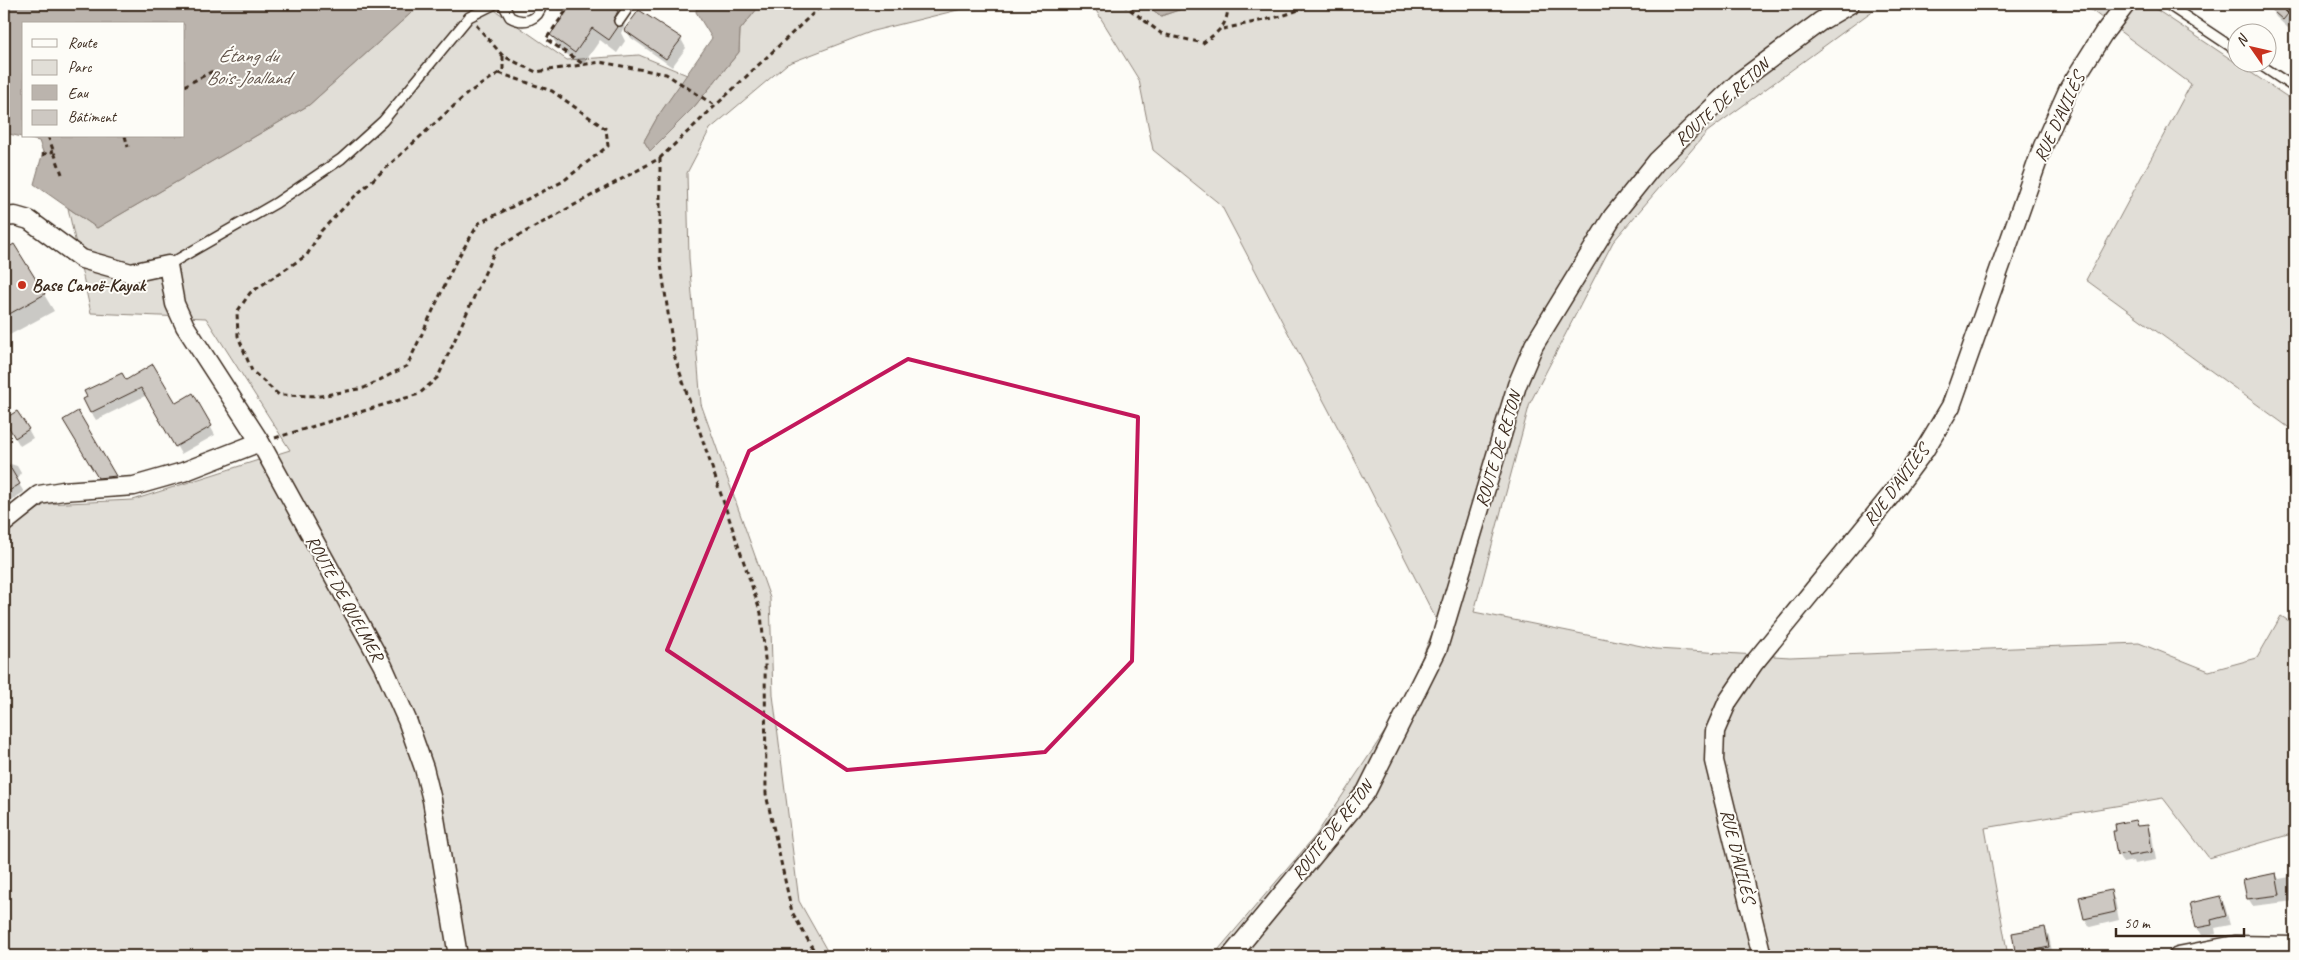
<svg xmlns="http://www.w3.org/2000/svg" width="2299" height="960" font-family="Caveat,sans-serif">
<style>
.green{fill:#e1ded7;stroke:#8e847a}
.water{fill:#bbb4ad;stroke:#887d74;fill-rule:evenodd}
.shadow{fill:#0003;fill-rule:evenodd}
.building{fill:#cdc8c2;stroke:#3b2a1e}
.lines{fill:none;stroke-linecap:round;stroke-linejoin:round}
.lane-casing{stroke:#3b2a1e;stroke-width:12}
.street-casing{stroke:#3b2a1e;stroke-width:21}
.path{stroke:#3b2a1e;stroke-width:3;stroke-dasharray:5 4;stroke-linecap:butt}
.lane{stroke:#fdfcf7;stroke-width:9}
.street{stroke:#fdfcf7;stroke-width:18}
.marked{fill:none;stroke:#c2185b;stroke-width:4;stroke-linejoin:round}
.poi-dot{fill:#c8321e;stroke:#fdfcf7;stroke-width:2}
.labels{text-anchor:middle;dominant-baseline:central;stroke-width:4;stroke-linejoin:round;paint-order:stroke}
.street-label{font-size:18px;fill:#3b2a1e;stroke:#fdfcf7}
.poi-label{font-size:18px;font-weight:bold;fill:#3b2a1e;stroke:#fdfcf7;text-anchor:start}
.water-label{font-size:19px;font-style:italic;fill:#615349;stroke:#fdfcf7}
</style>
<rect width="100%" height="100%" fill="#fdfcf7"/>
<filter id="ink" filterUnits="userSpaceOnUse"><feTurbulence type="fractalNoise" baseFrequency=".02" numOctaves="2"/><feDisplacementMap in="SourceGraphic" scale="10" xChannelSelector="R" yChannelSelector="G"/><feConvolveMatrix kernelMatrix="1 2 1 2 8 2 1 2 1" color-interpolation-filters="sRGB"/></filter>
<g filter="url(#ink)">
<path class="green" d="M421 4H486L567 60 639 55 687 75 658 116 644 141 650 150 694 107 739 52 740 30 761 4H982L873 31 787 64 710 129 687 173 689 258 701 404 770 598 773 695 799 901 830 956H4V534L45 504 133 500 290 450 206 318 91 313 68 208 97 228 309 105Z
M1092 4H1145L1161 16 1196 4H1885L1868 14 1707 132 1613 242 1530 403 1474 612 1656 649 1790 657 2139 643 2209 671 2257 658 2281 616 2295 625V833L2209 858 2163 798 1985 828 2008 956H1213L1316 835 1402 706 1437 621 1358 466 1221 205 1153 150 1139 80Z
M2083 4H2148L2295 102V432L2086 280 2191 84Z"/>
<path class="water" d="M4 4H421L309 105 97 228 34 184 43 152 39 141 9 134 4 141ZM24 24H184V136H24Z
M697 4H761L740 30 739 52 694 107 650 151 644 141 658 116 712 38 696 12Z
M1145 4H1196L1161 16Z"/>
<path class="shadow" d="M573 4H606L617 12 625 25 621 33 625 41 617 53 600 40 583 65 559 49 551 35Z
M2275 4H2295V8L2285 9V13L2292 23 2288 28 2276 17 2271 8Z
M626 30 681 39 686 48 672 67 631 38Z
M14 245 54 311 4 338V252Z
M153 366 176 405 193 395 215 435 181 454 147 395 96 420 91 412 126 382Z
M77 413 119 484 104 486 65 420Z
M5 420 28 429 33 438 20 446Z
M4 462 17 466 21 473 17 481 24 492 4 505Z
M2135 821 2138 827 2147 826 2152 835 2156 860 2134 864 2133 861 2123 863 2118 854Z
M2276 874 2279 879 2295 876V901L2253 906 2248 898Z
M2110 892 2115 900 2119 920 2090 927 2085 919Z
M2220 897 2225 906 2230 925 2215 928 2216 934 2202 937 2197 928 2192 904Z
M2045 928 2049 936 2053 956H2019L2013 934ZM2028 948V950L2017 952V950Z"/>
<path class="building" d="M572 4H608L618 11 613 21 618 27 609 40 592 28 575 53 550 35Z
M2265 4H2280L2288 14 2283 20Z
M639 10 682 38 666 59 624 30Z
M14 244 45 294 4 317V250Z
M153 364 176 403 193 393 212 426 175 447 141 388 90 413 83 399 87 397 84 391 122 373 126 380Z
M17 411 29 429 15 438 4 419Z
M78 411 116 476 98 478 63 420Z
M4 457 20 484 4 494Z
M2135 820 2137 826 2148 825 2152 852 2128 856 2127 853 2117 855 2113 831H2116L2115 824Z
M2276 873 2280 895 2247 899 2243 880Z
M2111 890 2115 912 2084 919 2079 897Z
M2220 896 2226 916 2211 920 2212 925 2196 928 2190 903Z
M2045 927 2049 947 2022 953V950L2015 951 2012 933Z"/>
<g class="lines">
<defs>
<path id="lane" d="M503 4 510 17C524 25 539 20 542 4
M2167 4 2236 50
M2286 4 2295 12
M619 21 628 8 622 4
M2256 62 2295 88
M168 265 276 203 341 159 383 121 469 17 495 4"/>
<path id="street" d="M4 217 15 216 29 220 82 259 131 273 168 265 175 304 185 326 260 442 383 666 407 720 424 768 432 800 458 956
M4 523 39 495 63 491 134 486 183 472 260 442
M1231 956 1366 792 1438 648 1517 385 1534 345 1613 216 1657 161 1740 81 1821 21 1850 4
M1762 956 1714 761 1715 731 1728 701 1754 663 1892 494 1924 451 1951 406 2043 146 2069 88 2103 34 2126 4
M2178 956 2235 945 2295 946"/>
</defs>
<use href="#lane" class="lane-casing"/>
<use href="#street" class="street-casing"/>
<path class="path" d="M571 4 546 39 583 64
M1123 4 1162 34 1203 43C1219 31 1228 26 1228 4
M476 25 503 56 536 72 600 62 666 74 714 105
M1223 29 1282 16 1313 5 1331 4
M503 56V74
M499 73 552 91 606 129 608 146 562 182 479 223 456 261 407 366 364 388 320 396 279 395 252 371 238 336 237 312 250 293 307 255 321 231 353 198 468 93Z
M184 86 215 70
M48 136 62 174
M125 136 128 147
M42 155 54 151
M660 158V257L674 355 761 613 765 659 766 794 792 912 817 956
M275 438 419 394 438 377 496 248 660 158 823 4"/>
<use href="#lane" class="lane"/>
<use href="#street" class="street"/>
</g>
</g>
<path class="marked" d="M908 359 1138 417 1132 661 1045 752 847 770 667 650 749 451Z"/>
<circle class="poi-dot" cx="22" cy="285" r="5"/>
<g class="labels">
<g class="street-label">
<text transform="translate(1722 102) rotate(-42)">ROUTE DE RETON</text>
<text transform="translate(2059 117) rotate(-65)">RUE D'AVILÈS</text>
<text transform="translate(1498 449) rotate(-73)">ROUTE DE RETON</text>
<text transform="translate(1896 485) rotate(-53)">RUE D'AVILÈS</text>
<text transform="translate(345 598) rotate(61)">ROUTE DE QUELMER</text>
<text transform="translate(1332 830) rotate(-52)">ROUTE DE RETON</text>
<text transform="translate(1738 856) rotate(76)">RUE D'AVILÈS</text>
</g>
<g class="poi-label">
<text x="32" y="285">Base Canoë-Kayak</text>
</g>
<g class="water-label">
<text x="248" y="56">Étang du<tspan x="248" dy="22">Bois-Joalland</tspan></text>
</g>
</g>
<rect width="2299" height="960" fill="none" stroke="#fdfcf7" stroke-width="20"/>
<rect x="10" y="10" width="2279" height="940" fill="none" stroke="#3b2a1e" stroke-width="2" filter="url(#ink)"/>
<rect x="22" y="22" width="162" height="115" fill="#fdfcf7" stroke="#afa8a0"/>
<rect x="32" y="39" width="25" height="8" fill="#fdfcf7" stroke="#afa8a0"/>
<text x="68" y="48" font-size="15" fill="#3b2a1e">Route</text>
<rect x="32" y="60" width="25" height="15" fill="#e1ded7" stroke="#afa8a0"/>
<text x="68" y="72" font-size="15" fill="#3b2a1e">Parc</text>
<rect x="32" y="85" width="25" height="15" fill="#bbb4ad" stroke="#afa8a0"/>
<text x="68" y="98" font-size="15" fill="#3b2a1e">Eau</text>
<rect x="32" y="110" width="25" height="15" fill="#cdc8c2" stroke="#afa8a0"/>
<text x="68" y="122" font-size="15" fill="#3b2a1e">Bâtiment</text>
<g transform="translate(2252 48) rotate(304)"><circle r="24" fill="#fdfcf7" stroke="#afa8a0"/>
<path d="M0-4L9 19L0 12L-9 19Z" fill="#c8321e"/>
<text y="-8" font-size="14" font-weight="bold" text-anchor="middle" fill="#3b2a1e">N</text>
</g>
<path d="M2116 928v8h128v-8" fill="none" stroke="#3b2a1e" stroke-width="2.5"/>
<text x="2124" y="928" font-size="15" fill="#3b2a1e" stroke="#fdfcf7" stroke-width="4" paint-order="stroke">50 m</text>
</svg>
